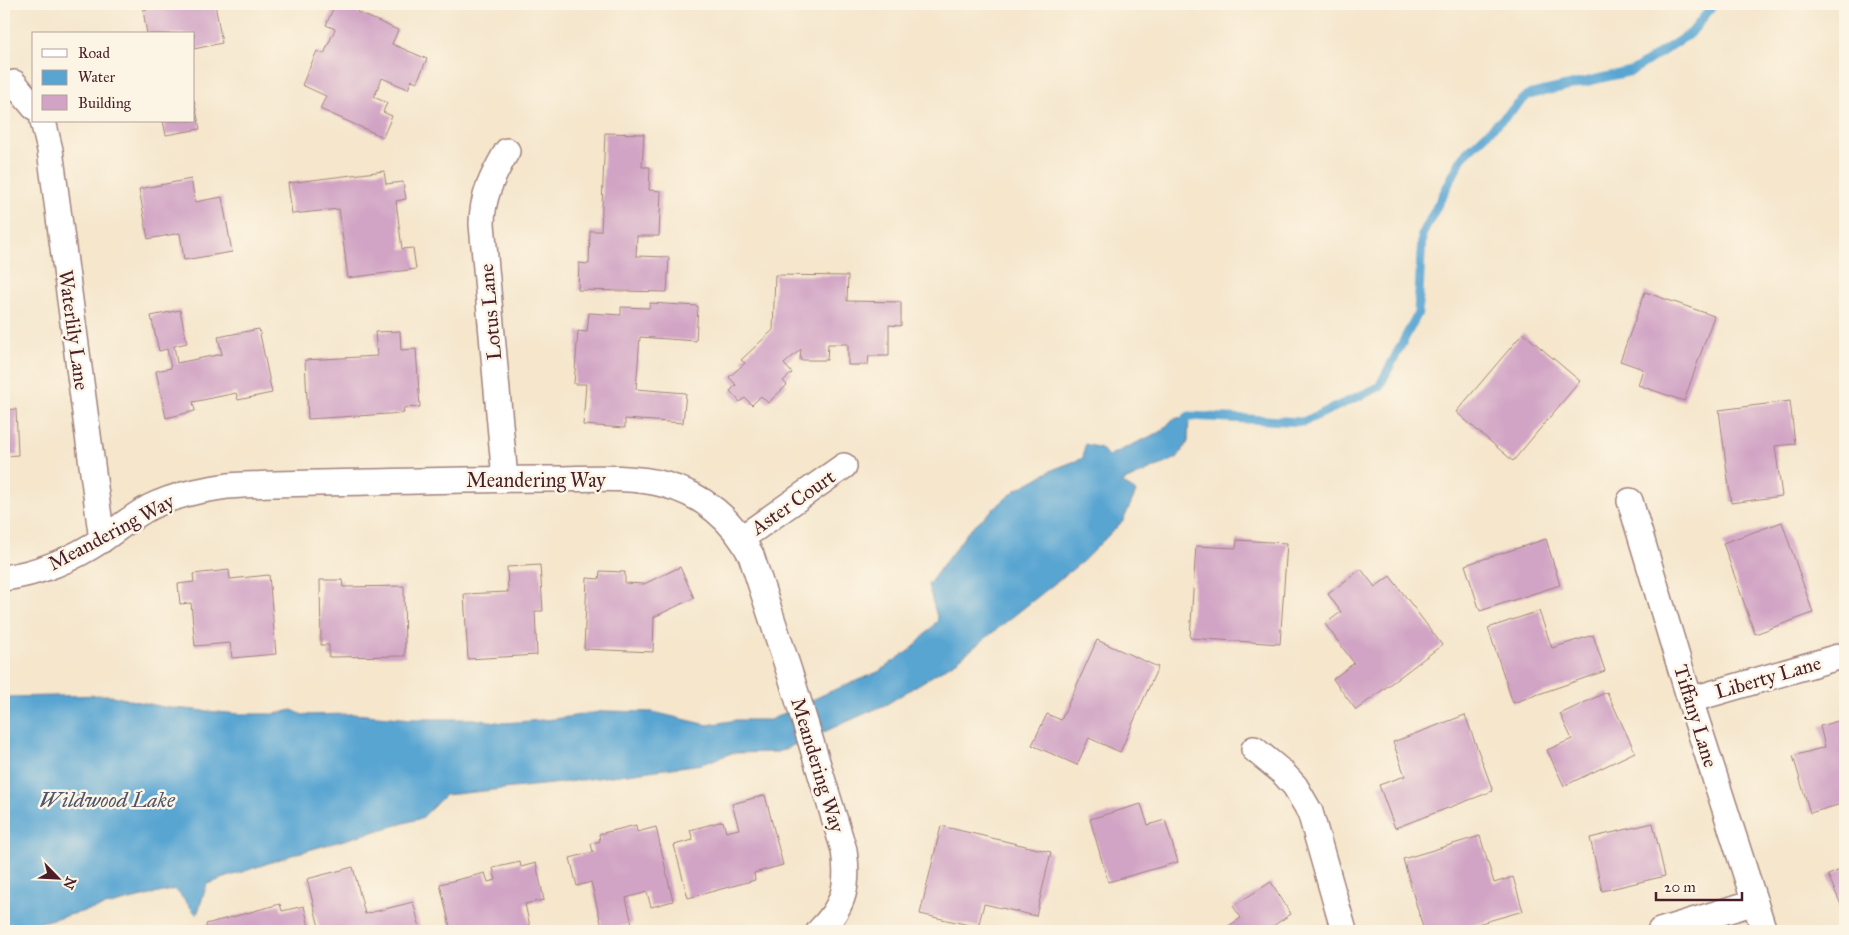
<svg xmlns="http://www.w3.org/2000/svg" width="1849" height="935" font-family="'IM FELL Great Primer',serif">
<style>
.water{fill:#59a5d2;stroke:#52627e}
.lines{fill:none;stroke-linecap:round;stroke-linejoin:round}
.stream{stroke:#59a5d2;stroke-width:9}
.building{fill:#d1a4c5}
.minor-casing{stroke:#a0827c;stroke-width:28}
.minor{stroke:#fff;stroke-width:25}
.labels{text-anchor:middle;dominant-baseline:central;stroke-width:5;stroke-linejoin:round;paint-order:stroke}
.street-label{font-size:20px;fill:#4a1f2b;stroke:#fcf5e5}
.water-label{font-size:21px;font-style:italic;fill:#50556e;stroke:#fcf5e5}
</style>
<rect width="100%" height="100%" fill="#fcf5e5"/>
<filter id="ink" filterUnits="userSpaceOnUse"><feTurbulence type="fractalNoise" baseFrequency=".02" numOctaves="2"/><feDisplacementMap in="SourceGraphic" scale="10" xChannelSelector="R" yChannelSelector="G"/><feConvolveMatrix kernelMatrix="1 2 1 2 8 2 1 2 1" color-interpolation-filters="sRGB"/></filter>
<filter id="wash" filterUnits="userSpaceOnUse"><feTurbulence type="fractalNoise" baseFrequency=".0096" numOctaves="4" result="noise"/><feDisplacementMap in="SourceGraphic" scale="20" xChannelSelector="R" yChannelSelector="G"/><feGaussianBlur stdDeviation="1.12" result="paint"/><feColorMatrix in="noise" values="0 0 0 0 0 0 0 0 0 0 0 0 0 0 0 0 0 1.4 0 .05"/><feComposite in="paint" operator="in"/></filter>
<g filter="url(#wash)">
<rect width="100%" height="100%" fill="#f5e6cc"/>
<path class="water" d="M1189 416 1188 442 1177 458 1122 482 1136 492 1123 521 1083 561 958 660 887 704 778 752 732 753 702 764 552 784 445 795 422 818 298 853 207 884 197 915 175 889 4 931V697L107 695 163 707 239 714H274L292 710 303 715 354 714 413 719H474L504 723 555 719 605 711 653 712 708 725 736 720H770L829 692 878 672 914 647 938 620 928 585 970 529 1016 490 1052 470 1083 458 1085 444 1101 448 1108 456 1162 431 1173 419Z"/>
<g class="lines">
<path class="stream" d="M1182 424 1189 416 1303 422 1379 387 1418 313 1422 235 1463 156 1528 95 1632 71 1691 33 1714 4"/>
</g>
<g id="blocks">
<path class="building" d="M173 4H215L222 43 194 49V34H147L143 10Z
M335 4H361L357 12 398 30 392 44 427 59 417 82 412 80 408 89 382 78 374 97 387 103 383 112 392 116 383 137 320 109 326 96 302 85 317 51 324 54 335 29 326 25Z
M194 100 200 129 166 135 163 121H194Z
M605 133 644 134 642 167H650L649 190 661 191 659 236H637L636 256 669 257 667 292 578 290 579 263 589 264 590 231H601Z
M384 171 386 184 403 182 406 199 396 201 402 249 413 248 416 269 348 278 339 209 292 214 288 183Z
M191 179 195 202 222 197 232 252 184 260 180 233 148 239 139 189Z
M775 275 848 276 847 301 901 302V326L889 325V356H869L868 365H848V344H828L827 360H800L801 349 784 364 792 373 783 381 787 385 768 403 761 396 752 405 745 398 740 402 730 391 736 385 729 377 745 363 741 360 773 330Z
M1645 292 1714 316 1684 401 1638 385 1643 369 1620 361Z
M650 303 698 306 696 341 640 337 636 389 686 393 683 423 625 419V428L583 425 586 384H574L578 331 587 332 589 313 621 315V307L649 308Z
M180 310 187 343 174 346 177 363 222 354 218 337 259 329 272 393 238 400 236 393 193 402 195 411 166 418 156 371 171 368 167 349 159 351 151 316Z
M400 331 401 350 416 349 420 407 403 408 404 413 308 419 305 360 377 356 375 332Z
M1523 333 1580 381 1513 461 1456 412Z
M1790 401 1795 444 1775 446 1782 496 1731 503 1719 410Z
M16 409 18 455 4 456V410Z
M1782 522 1813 613 1755 634 1723 543Z
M1546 539 1560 585 1480 611 1465 565Z
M1237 540 1287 543 1280 644 1190 638 1196 546 1236 548Z
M540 565 543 611H535L537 655 468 659 464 594 508 592 507 567Z
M680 567 694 598 654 617 653 652 584 649 587 578 599 579 600 571 625 572V583L644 584Z
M1361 569 1375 587 1390 576 1442 645 1356 710 1333 679 1354 663 1325 624 1341 612 1328 594Z
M229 570 230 579 269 575 276 654 232 658 230 643 195 646 191 603 180 604 178 584 194 582 193 574Z
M320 580H342L343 587 404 586 405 656 329 657V645H321Z
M1539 611 1552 648 1593 635 1605 671 1513 703 1488 628Z
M1097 640 1158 667 1120 752 1089 738 1077 765 1032 745 1047 714 1061 720Z
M1607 692 1635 752 1564 786 1547 750 1572 739 1560 714Z
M1465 715 1493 791 1395 828 1379 785 1405 776 1393 742Z
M1845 719V803L1810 813 1793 756 1825 747 1820 726Z
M765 795 783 865 754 873 755 880 688 898 674 845 693 840 690 830 723 821 726 832 739 829 732 804Z
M1141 804 1148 825 1165 820 1178 862 1108 882 1090 819Z
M1653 823 1665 876 1602 891 1590 838Z
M636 825 637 832 656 827 673 901 651 907 647 892 626 898 632 924 603 931 591 882 577 886 570 858 593 852 591 844 600 841 599 834Z
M941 826 1051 852 1036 916 984 904 978 927 920 914Z
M1480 836 1494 883 1513 877 1523 911 1453 931H1424L1403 859Z
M520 862 521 867 536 863 544 900 525 904 531 931H451L440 884 485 873 488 882 496 880 493 868Z
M353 867 365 914 413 902 421 931H320L307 879Z
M1845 868V914L1828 875Z
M1271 882 1291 914 1270 928 1271 931H1221L1241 918 1233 906Z
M280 904 282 911 304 906 310 931H208L206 924Z"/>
</g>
</g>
<g filter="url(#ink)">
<use href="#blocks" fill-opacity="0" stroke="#a0827c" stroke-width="1"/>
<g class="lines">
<defs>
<path id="minor" d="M14 83 34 107
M43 121 50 150 102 540
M505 479 482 224C482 196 493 175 507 151
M1630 501 1690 700 1764 931
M742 538 844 466
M4 578C40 573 73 559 103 539 119 528 133 516 150 507 175 495 200 490 228 486 274 483 321 483 367 482 427 481 486 479 545 479 582 479 631 475 666 485 703 495 733 520 751 555L792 680 844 850C849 884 845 906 819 931
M1690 700 1845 655
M1254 749 1282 772 1295 786 1310 812 1344 931
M1660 931 1755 902"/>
</defs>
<use href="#minor" class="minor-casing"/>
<use href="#minor" class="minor"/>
</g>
</g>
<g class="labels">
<g class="street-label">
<text transform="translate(490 312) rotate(-95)">Lotus Lane</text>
<text transform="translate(74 330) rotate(82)">Waterlily Lane</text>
<text x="536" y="480">Meandering Way</text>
<text transform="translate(793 502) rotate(-35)">Aster Court</text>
<text transform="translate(111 532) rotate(-28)">Meandering Way</text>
<text transform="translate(1768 677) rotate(-16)">Liberty Lane</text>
<text transform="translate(1696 716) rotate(73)">Tiffany Lane</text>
<text transform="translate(818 765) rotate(73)">Meandering Way</text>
</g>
<g class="water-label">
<text x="107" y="800">Wildwood Lake</text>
</g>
</g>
<rect width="1849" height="935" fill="none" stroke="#fcf5e5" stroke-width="20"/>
<rect x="32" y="32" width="162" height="90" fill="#fcf5e5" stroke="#b59f9b"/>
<rect x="42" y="49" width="25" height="8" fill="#ffffff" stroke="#b59f9b"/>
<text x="78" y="58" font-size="15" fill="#4a1f2b">Road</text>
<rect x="42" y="70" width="25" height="15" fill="#59a5d2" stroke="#b59f9b"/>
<text x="78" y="82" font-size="15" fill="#4a1f2b">Water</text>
<rect x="42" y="95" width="25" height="15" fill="#d1a4c5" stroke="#b59f9b"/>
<text x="78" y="108" font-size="15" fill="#4a1f2b">Building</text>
<g transform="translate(58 878) rotate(114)" stroke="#fcf5e5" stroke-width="4" paint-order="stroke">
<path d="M0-4L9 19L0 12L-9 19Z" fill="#4a1f2b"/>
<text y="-8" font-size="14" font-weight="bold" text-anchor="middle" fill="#4a1f2b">N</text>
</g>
<path d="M1656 892v8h86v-8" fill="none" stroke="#4a1f2b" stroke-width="2.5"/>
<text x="1664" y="892" font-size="15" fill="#4a1f2b" stroke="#fcf5e5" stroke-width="4" paint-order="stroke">20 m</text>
</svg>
